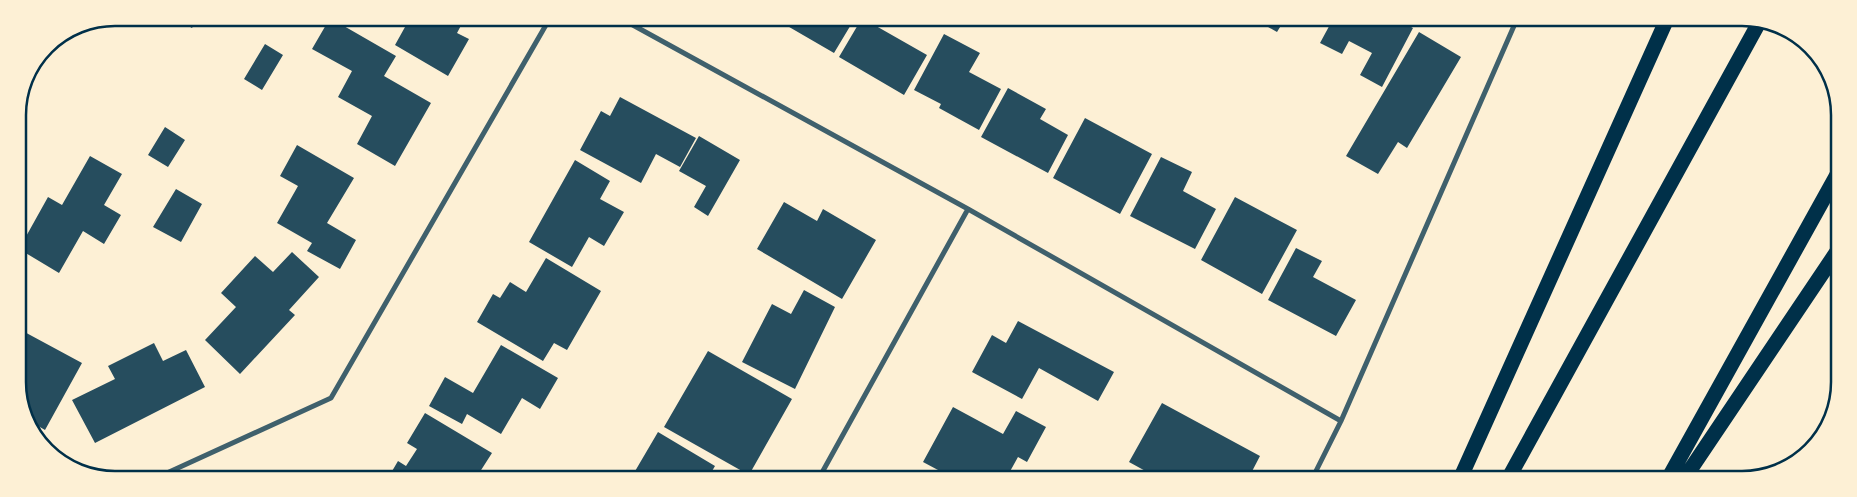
<svg xmlns="http://www.w3.org/2000/svg" width="1857" height="497" font-family="Rubik,sans-serif">
<style>
.building{fill:#264d5e}
.lines{fill:none;stroke-linecap:round;stroke-linejoin:round}
.minor{stroke:#3f606c;stroke-width:5}
.motorway{stroke:#003049;stroke-width:15}
.rim{fill:none;stroke:#003049;stroke-width:2.5}
</style>
<rect width="100%" height="100%" fill="#fdf0d5"/>
<path class="building" d="M174 18H198L192 28Z
M330 18 396 56 384 76 431 103 395 166 357 144 372 116 338 97 352 71 312 49Z
M410 18H465L457 33 469 39 448 76 395 45Z
M787 18H855L834 53 784 24Z
M862 18 927 55 904 95 839 57Z
M1254 19H1285L1277 32Z
M1333 19H1396L1413 28 1382 87 1360 75 1372 53 1349 41 1342 54 1320 43Z
M1419 32 1461 57 1407 148 1398 142 1378 174 1346 156Z
M944 34 980 53 969 72 1001 89 979 130 939 108 941 104 914 90Z
M265 44 283 55 262 90 244 79Z
M1008 88 1046 109 1040 119 1068 135 1048 173 981 137Z
M620 97 696 138 680 167 656 154 641 183 580 150 601 111 610 116Z
M1085 118 1152 154 1120 214 1053 178Z
M165 127 185 140 168 167 148 155Z
M699 136 740 160 708 216 694 207 706 186 679 171Z
M297 145 354 178 327 223 356 240 340 269 307 251 312 243 277 223 298 186 280 176Z
M90 156 122 174 104 205 121 215 104 244 83 231 59 273 19 249 48 197 62 205Z
M1161 157 1192 172 1183 191 1216 209 1195 249 1130 216Z
M575 160 610 181 600 199 624 212 604 246 589 237 572 267 529 242Z
M176 189 202 204 181 242 153 227Z
M1235 197 1297 230 1262 294 1201 260Z
M784 202 817 221 823 209 876 240 842 299 757 249Z
M1296 248 1322 261 1313 277 1356 300 1336 336 1268 300Z
M292 252 319 277 289 310 295 315 240 374 205 340 236 307 221 293 255 256 273 272Z
M546 258 601 291 567 350 554 343 543 361 477 322 493 294 500 298 510 282 526 292Z
M804 290 835 307 795 389 742 362 772 304 791 314Z
M1018 321 1114 372 1098 401 1039 368 1022 399 972 372 992 335 1006 343Z
M19 329 82 363 45 430 31 422 19 401Z
M154 343 163 361 186 350 205 387 95 443 72 400 115 379 108 366Z
M501 345 558 378 540 409 522 398 501 434 467 414 462 424 429 406 445 377 473 393Z
M708 351 792 399 749 475 664 427Z
M1162 403 1260 456 1248 479H1160L1129 462Z
M953 407 1003 434 1016 411 1046 427 1027 462 1018 457 1008 475 1014 479 953 478 923 462Z
M425 413 492 453 476 478H388L398 461 406 466 417 449 407 443Z
M658 432 715 466 708 478H631Z"/>
<g class="lines">
<path class="minor" d="M620 18 968 209 1341 421
M156 478 331 398 550 18
M819 478 968 209
M1312 479 1341 421 1517 19"/>
<path class="motorway" d="M1460 479 1667 19
M1508 479 1761 19
M1668 479 1838 173
M1684 479 1838 250"/>
</g>
<path d="M0 0H1857V497H0ZM115 26H1742A89 89 0 0 1 1831 115V382A89 89 0 0 1 1742 471H115A89 89 0 0 1 26 382V115A89 89 0 0 1 115 26Z" fill="#fdf0d5" fill-rule="evenodd"/>
<path class="rim" d="M115 26H1742A89 89 0 0 1 1831 115V382A89 89 0 0 1 1742 471H115A89 89 0 0 1 26 382V115A89 89 0 0 1 115 26Z"/>
</svg>
